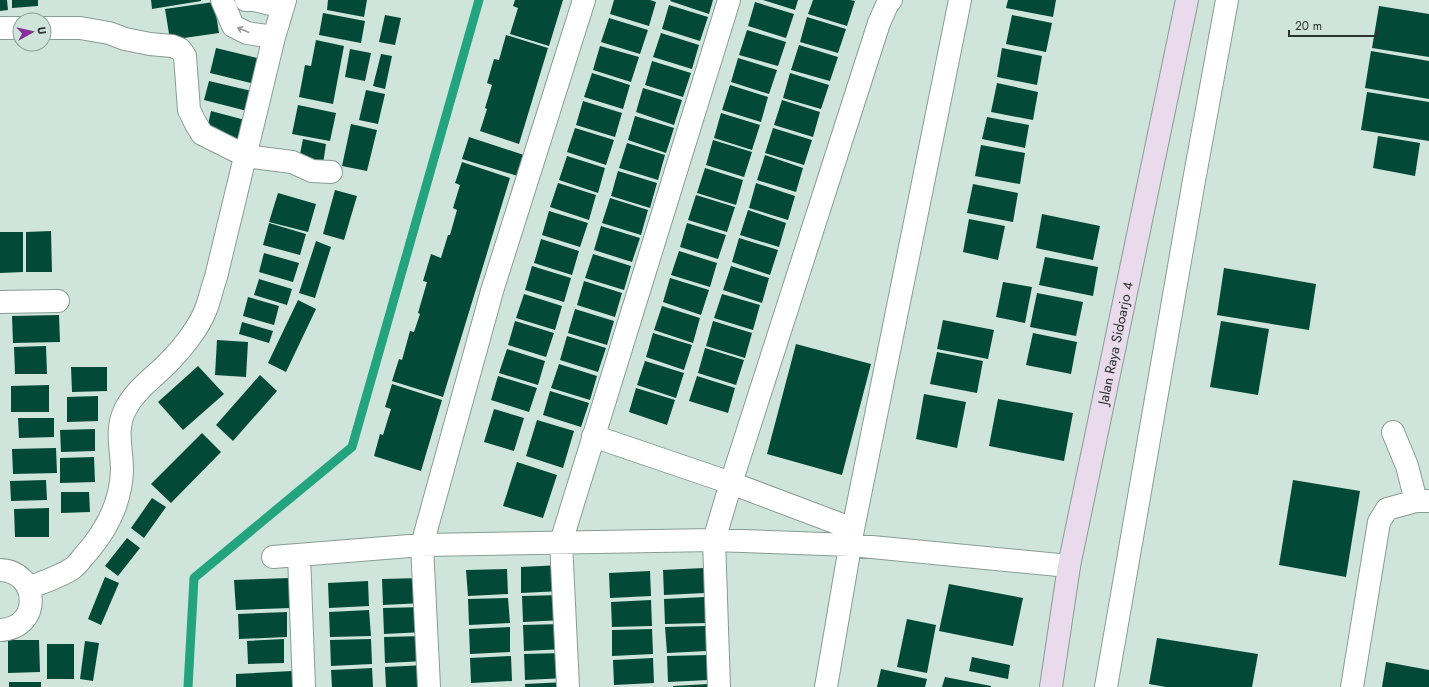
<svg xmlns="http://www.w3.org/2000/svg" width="1429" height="687" font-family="Jost,sans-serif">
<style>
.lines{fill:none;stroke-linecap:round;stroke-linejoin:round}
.stream{stroke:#23a47f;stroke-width:9}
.building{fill:#024a37}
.street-casing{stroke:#889c94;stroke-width:24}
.secondary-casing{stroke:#889c94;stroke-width:24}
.street{stroke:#fff;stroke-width:22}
.secondary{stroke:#e9dbec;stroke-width:22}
.oneway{stroke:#959997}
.labels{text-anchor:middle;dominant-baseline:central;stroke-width:4;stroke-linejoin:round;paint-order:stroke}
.street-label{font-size:14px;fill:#2b332f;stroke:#cfe4db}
</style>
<rect width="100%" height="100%" fill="#cfe4db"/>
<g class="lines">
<path class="stream" d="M188 687 194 578 352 447 479 0"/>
</g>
<path class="building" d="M0 0H7L8 10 0 11Z
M12 0H38V6L12 8Z
M151 0H201V1L152 9Z
M328 0H367L364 17 327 10Z
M515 0H563L549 46 510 34 518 8 513 6Z
M614 0H650L656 2 649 26 610 14Z
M671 0H713L709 14 670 1Z
M763 0H798L795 10Z
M813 0H850L855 1 847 26 808 14Z
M1008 0H1056L1053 17 1006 8Z
M214 2 219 33 170 40 165 9Z
M755 2 794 14 786 38 748 26Z
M669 5 708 17 700 41 662 29Z
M1379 6 1429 14V57L1372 48Z
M323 13 365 21 361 43 319 35Z
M385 15 401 18 395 45 379 42Z
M1012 15 1052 23 1046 52 1006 44Z
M807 17 846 29 838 53 800 42Z
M609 18 648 30 640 54 601 42Z
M747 30 786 42 778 66 739 55Z
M661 33 699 45 692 69 653 57Z
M506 35 548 48 519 144 480 131 487 109 485 108 492 85 487 83 494 59 499 60Z
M316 40 344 46 333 104 299 97 305 65 311 66Z
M799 45 838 57 830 81 791 70Z
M600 46 639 57 631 82 593 70Z
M216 48 261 59 255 84 210 73Z
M1002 48 1042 56 1037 85 997 77Z
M350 49 371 53 365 81 345 77Z
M1371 51 1429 61V99L1365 88Z
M381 54 392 56 385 89 373 86Z
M738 58 777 70 769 94 731 82Z
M652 61 691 73 683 97 645 85Z
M592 73 630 85 623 109 584 97Z
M790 73 829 85 821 109 783 98Z
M209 81 256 92 251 112 204 100Z
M997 83 1038 92 1033 120 991 112Z
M730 85 768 97 761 122 722 110Z
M643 88 682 100 674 125 636 112Z
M366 90 385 94 378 124 359 120Z
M1367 92 1429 102V141L1361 130Z
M782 100 820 112 813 137 774 125Z
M583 101 622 113 615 137 576 125Z
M298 105 336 113 330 141 292 134Z
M211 111 245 120 240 142 206 134Z
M721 113 760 125 752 150 714 138Z
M635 116 674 128 666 153 628 140Z
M987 117 1029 125 1025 148 982 139Z
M351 124 377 130 367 171 342 166Z
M575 128 614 140 606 165 567 152Z
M773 128 812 140 804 165 765 153Z
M1378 136 1420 143 1415 176 1373 168Z
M469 137 527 156 521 177 462 159Z
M303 139 326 144 323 164 299 159Z
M713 140 752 152 744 177 706 165Z
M627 143 665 155 658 180 619 168Z
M981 145 1025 153 1020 184 975 176Z
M765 155 803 168 796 192 757 180Z
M567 156 605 168 598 193 559 180Z
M462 162 510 178 443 397 392 381 399 359 402 360 410 331 414 332 420 314 418 313 427 282 423 281 431 254 441 258 448 235H450L457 210 453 208 460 185 455 183Z
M705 168 743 180 736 205 697 193Z
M618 171 657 183 650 208 611 196Z
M558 183 596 195 589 220 550 207Z
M756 183 795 196 788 220 749 208Z
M973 184 1018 193 1013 222 967 213Z
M335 190 357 196 344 240 323 234Z
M278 193 316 204 308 232 269 222Z
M696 195 735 207 727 232 688 220Z
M610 198 648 210 641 235 602 223Z
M748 210 786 223 779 247 740 235Z
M549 211 588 223 580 247 542 235Z
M1042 214 1100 226 1093 260 1036 248Z
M969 219 1005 226 998 260 963 252Z
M269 223 306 234 300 255 263 245Z
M687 223 726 235 718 259 680 247Z
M601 226 640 238 632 262 594 250Z
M51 231 52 272H26V232Z
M0 232H23V272L0 273Z
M739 238 778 250 770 275 732 262Z
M541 239 579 251 572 275 534 263Z
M316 241 331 247 315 298 299 293Z
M679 251 717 263 710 287 671 275Z
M264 253 299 263 293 282 259 272Z
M593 254 631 266 624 290 585 278Z
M1045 257 1098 267 1093 296 1039 285Z
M532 266 571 278 564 302 525 290Z
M731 266 769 278 762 303 723 290Z
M1224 268 1316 284 1309 330 1217 315Z
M670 278 709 290 701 315 663 302Z
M259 279 292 289 287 305 254 295Z
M584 281 622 293 615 317 577 305Z
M1003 282 1032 287 1025 323 996 317Z
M1037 293 1083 302 1076 336 1030 327Z
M524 294 562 306 555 330 516 318Z
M722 294 760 305 753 330 714 318Z
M248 297 279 306 274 325 243 316Z
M298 300 316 309 286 372 268 363Z
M662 306 700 318 693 343 654 330Z
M575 309 614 321 607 345 568 333Z
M59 315 60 342 13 343 12 316Z
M943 320 994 330 988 359 937 349Z
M515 321 554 333 546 357 508 345Z
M713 321 752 333 745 358 706 346Z
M1221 321 1269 329 1258 395 1210 387Z
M242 322 273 331 269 343 239 334Z
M653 333 692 345 684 370 646 357Z
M1033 333 1077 342 1071 374 1026 365Z
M567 336 606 348 598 372 560 360Z
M217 340 248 342 246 377 215 375Z
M796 344 871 364 842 475 767 454Z
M46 346 47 374H15L14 347Z
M705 348 744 360 736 385 698 373Z
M507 349 545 361 538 385 499 373Z
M937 352 983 361 977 393 930 384Z
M645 361 684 373 676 398 637 385Z
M559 364 597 376 590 400 551 388Z
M198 366 224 394 183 430 158 402Z
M71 367H107V391L72 392Z
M260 375 277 391 233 441 216 425Z
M498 376 537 388 529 412 491 400Z
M697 376 735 388 728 413 689 401Z
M392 384 442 400 421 471 374 456 380 434 383 435 391 409 385 407Z
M49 385V412H11V386Z
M636 388 675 400 667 425 629 412Z
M550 391 589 403 581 427 543 415Z
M924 394 966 402 957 448 916 439Z
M98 396V421L67 422V397Z
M998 399 1073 413 1064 461 989 446Z
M494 409 524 418 514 451 484 442Z
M18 418H54V437L19 438Z
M537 420 574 431 563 468 526 456Z
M95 429V451L61 452 60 430Z
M202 433 221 452 171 503 151 484Z
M56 448 57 473 13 474 12 449Z
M94 457 95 482 60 483V458Z
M517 462 557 475 543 518 503 506Z
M46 480 47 500 11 501 10 481Z
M1293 480 1360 491 1346 577 1279 565Z
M61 492H89L90 512 61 513Z
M152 498 166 507 144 538 131 528Z
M49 508V537H15L14 509Z
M127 538 140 548 118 576 105 566Z
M561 565 562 591 521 593V567Z
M704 568 705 593 664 595 663 570Z
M507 569 508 594 468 596 466 570Z
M650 571 651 596 610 598 609 573Z
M105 577 119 583 101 625 88 619Z
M290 578 291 608 236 610 234 580Z
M422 578 423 603 383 605 382 579Z
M368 581 369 606 329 608 328 583Z
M949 584 1023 598 1013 646 939 631Z
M562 595 563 620 523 622 522 596Z
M705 597 706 623 665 624 664 599Z
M508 598 510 623 469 625 468 599Z
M651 600 652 626 612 627 611 602Z
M424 607V632L384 634 383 608Z
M369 610 371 636 330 637 329 612Z
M287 612V637L239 639 238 614Z
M907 619 936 625 927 673 897 667Z
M563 624 564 649 524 651 523 625Z
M706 626 707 651 667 653 665 627Z
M510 627V652L470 654 469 629Z
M652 629 653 654 612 656V630Z
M424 636 425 661 385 663 384 637Z
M1157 638 1258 654 1252 687H1166L1149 684Z
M284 639V663L248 664 247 641Z
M371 639 372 664 331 666 330 640Z
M8 640H39L40 672 8 673Z
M85 641 99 643 93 681 80 679Z
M47 644H74V679H47Z
M564 653 566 678 525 680 524 654Z
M707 655 708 680 668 682 667 656Z
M511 656 512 681 471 683 470 658Z
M972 657 1010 665 1008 679 969 671Z
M653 658 654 683 614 685 613 660Z
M1386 662 1429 670V687H1382Z
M426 665V687H386L385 667Z
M372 668 373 687H332L331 670Z
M881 669 927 679 925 687H877Z
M292 671 293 687H236V674Z
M945 677 991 686V687H942Z
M9 682H41V687H9Z
M566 682V687H525V684Z
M708 684V687H673V686Z"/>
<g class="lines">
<defs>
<path id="street" d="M222 0 233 26 247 33 274 37
M246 0H254L283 7
M0 28H20
M44 28H80L109 33 125 39 150 44 172 46 180 49 185 56 189 110 196 124 202 134 246 156 292 162 312 171 331 172
M0 302 58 301
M1393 432 1407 466 1416 501
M593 436 731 483 853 529
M299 555 304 687
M273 557 422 545 714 540 851 545 1069 566
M0 570C39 571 43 628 0 630
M28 588C41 583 62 576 73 568 77 565 80 561 83 557 105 533 121 504 122 470 122 450 115 430 125 410 135 390 152 379 168 363 181 350 199 328 206 309 210 299 212 288 216 277L274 37 285 0
M429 687 422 545 492 291 584 0
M568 687 561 542 729 0
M719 687 714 540 731 483 879 23 887 5 891 0
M826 687 853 529 960 0
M1106 687 1193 186 1227 0
M1352 687 1379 522 1387 509 1416 501H1429"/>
<g id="secondary">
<path id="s1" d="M1051 687 1069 566 1187 0"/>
</g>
</defs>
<use href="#street" class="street-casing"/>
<use href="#secondary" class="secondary-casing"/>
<use href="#street" class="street"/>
<use href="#secondary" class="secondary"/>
</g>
<defs><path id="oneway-shaft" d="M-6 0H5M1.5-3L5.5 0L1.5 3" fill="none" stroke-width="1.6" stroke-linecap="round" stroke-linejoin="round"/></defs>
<use class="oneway" href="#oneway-shaft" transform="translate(243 30) rotate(-157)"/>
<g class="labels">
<g class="street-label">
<text stroke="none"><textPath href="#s1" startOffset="350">Jalan Raya Sidoarjo 4</textPath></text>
</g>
</g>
<g transform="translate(32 32) rotate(82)"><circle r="19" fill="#cfe4db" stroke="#8d9d96"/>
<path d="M0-3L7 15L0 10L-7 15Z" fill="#882d99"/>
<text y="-6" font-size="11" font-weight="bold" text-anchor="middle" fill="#2b332f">U</text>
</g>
<path d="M1289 30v6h88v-6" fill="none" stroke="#2b332f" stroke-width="2"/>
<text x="1295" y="30" font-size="12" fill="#2b332f" stroke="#cfe4db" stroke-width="3" paint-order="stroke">20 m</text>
</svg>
